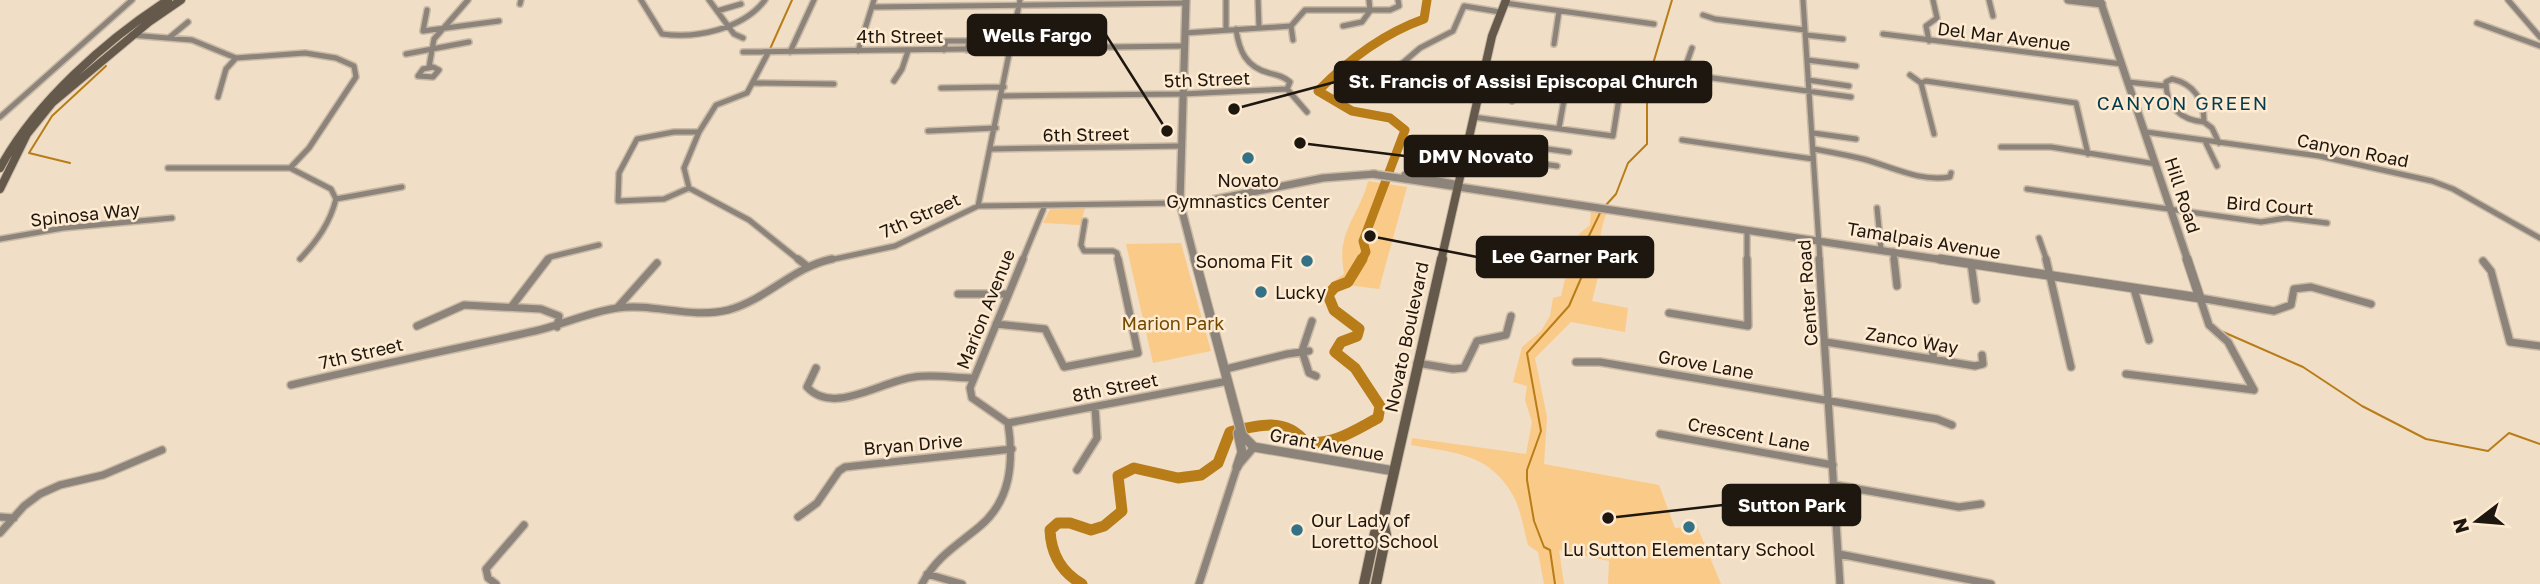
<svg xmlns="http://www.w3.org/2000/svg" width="2540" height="584" font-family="'Golos Text',sans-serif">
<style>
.green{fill:#faca89}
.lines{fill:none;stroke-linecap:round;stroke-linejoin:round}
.stream{stroke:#b87d18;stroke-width:2}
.river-far1{stroke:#b87d18;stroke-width:9}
.river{stroke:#b87d18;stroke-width:11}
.minor-far1-casing{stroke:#cabaa5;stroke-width:8}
.minor-casing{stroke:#cabaa5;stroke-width:10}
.tertiary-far1-casing{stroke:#cabaa5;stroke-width:10}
.tertiary-casing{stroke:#cabaa5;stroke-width:11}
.secondary-far1-casing{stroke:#cabaa5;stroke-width:10}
.secondary-casing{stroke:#cabaa5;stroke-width:12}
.minor-far1{stroke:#8c847b;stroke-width:5}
.minor{stroke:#8c847b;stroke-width:7}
.tertiary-far1{stroke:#8c847b;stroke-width:7}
.tertiary{stroke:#8c847b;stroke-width:9}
.secondary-far1{stroke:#64594b;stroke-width:8}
.secondary{stroke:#64594b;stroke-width:10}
.poi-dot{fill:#337187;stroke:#feebd2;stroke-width:2.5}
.labels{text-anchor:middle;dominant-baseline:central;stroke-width:5;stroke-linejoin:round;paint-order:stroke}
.street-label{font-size:18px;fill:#1e170f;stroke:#feebd2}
.poi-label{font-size:18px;fill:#1e170f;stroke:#feebd2}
.park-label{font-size:18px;fill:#714900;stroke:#feebd2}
.neighbourhood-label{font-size:19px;letter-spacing:2px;fill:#043c4d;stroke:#feebd2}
.leader{fill:none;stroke:#1e170f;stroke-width:2.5}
.callout-dot{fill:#1e170f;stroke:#feebd2;stroke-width:2.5}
.callout{fill:#1e170f;stroke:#1e170f;stroke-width:2.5}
.callout-label{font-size:19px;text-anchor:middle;font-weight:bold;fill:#fff}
</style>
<rect width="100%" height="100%" fill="#f0dec6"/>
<path class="green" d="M1368 181 1407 187 1379 289 1331 283 1344 274C1343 265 1341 254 1343 245 1347 222 1363 204 1368 181Z
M1085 208 1080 225 1043 223 1050 209Z
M1591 210 1607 212C1600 229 1599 245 1599 263L1601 265 1592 301 1628 308 1625 332 1571 322 1535 358 1547 417 1544 464 1659 485 1675 528 1697 526 1721 584H1608L1609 561 1559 550 1564 584H1544L1538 552 1528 545C1524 530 1521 511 1514 497 1490 453 1455 453 1411 445L1412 438 1526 454 1532 422 1525 400 1527 386 1513 382 1522 347 1541 331 1550 316 1553 298 1561 296 1565 279 1570 277 1579 234 1590 225Z
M1181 243 1211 351 1153 363 1126 244Z"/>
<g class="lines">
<path class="stream" d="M770 49 792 0
M70 163 29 153 52 116 106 66
M1606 205 1616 194 1628 163 1647 144V84L1672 0
M2221 331 2303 367 2362 406 2426 439 2488 451 2509 433 2540 444
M1555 584 1550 550 1544 547 1534 521 1527 480V470L1541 431 1527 353 1569 306 1585 269V244L1601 211"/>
<path class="river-far1" d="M1361 261 1366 252 1363 241 1405 130 1390 118 1352 111 1318 91C1349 59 1382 34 1424 19L1427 0"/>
<path class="river" d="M1082 584C1061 572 1051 554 1050 530L1058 523H1070L1091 530 1104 526 1122 511 1118 476 1134 468 1178 478 1201 475 1218 463 1230 432C1257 425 1286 417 1305 442 1333 446 1355 430 1378 418L1380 406 1355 368 1335 352 1341 342 1357 336 1359 329 1334 310 1328 295 1335 287 1348 282 1362 259"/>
<defs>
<path id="minor-far1" d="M641 0 662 34C696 39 743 29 765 0
M709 0 734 34 743 38
M1226 0V30
M1258 0 1259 28
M1803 0 1820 261
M1989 0 1993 16
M2508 0 2540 37
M1505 3 1654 24
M520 4 521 0
M872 7 1186 3
M427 10 423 31 499 21
M717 11 741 4
M1703 15 1715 19 1805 30
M2477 23 2540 46
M1291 26 1305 10H1390L1399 6 1398 0
M1291 26 1293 40
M1343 26 1362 22 1370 11 1369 0
M1236 29C1239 51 1246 67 1269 73 1277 75 1283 76 1290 82L1287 89
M1185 33 1291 26
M1883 34 2122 64
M131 35 192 40 236 58 305 53 336 58 354 66 356 77 309 148 290 168
M1806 35 1843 39
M170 37 188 22
M1929 41 1926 26 1937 18 1933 0
M1554 44 1559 11
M944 50 946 41H969L967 50
M858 51 874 0
M743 52 1184 46
M790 52 814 0
M768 53 747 93 716 105 699 132 684 168 689 188 749 220 800 261
M406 54 469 42
M1807 60 1856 66
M429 67 434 39 468 0
M433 67 439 70 433 77 418 76 423 69Z
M1691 75 1851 97
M1910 75 1921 83
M2172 79C2194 84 2204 100 2204 122 2180 120 2166 106 2166 82Z
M1808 80 1849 86
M894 81 902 69 908 51
M1483 82 1513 86
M2128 82 2165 86
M754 83 834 84
M941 88 1004 87
M1287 89 1307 112
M1002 96 1182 94 1287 89
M218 97 226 69 236 58
M1683 97 1685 81 1691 75 1687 62 1692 48
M1478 99 1434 91H1398L1387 85 1384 79 1420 48 1453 31 1464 6 1500 12
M1512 101 1515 80 1534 82
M0 117 132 0
M1473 117 1613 136 1622 79
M2204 122 2212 128 2219 143
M1559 128 1569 72
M928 131 996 128
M2146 132 2319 156 2432 181 2453 189 2540 238
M1813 133 1856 139
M1934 134 1921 83 1926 81 2076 103 2088 154
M1468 138 1569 152
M1682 140 1813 159
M2205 141 2217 166
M2001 147H2051L2156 164
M991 149 1181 146
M1814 149C1830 152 1847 155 1863 159 1893 167 1919 182 1950 177L1951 173
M1464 153 1557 166
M168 168H290L331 189 336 199C330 223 317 241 300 259
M689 188 664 199 618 201 619 173 637 139 674 132H699
M2027 189 2261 222 2286 218 2327 223
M336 199 402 187
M978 206 1020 0
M1877 208 1881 249
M1085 221 1081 245 1084 251H1113L1117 253 1119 261
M1747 230V261
M2039 238 2047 261
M0 239 63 228 172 218
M1893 251 1894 261
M547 261 550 257 599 245
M825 261 895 246 978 206 1180 203
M1022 261 1045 205"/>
<path id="minor" d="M798 259 808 267
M1819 259 1840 584
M1894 259 1897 286
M2046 259 2071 367
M2483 261 2491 271 2510 342 2540 346
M1971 263 1976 300
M2134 289 2149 340
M958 294H1008
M512 306 548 259
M617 308 657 263
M1669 313 1748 326 1747 259
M1312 321 1302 351 1309 373 1316 376
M996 324 1045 329 1064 367 1138 353 1118 259
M417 326 464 305 541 309 559 316 557 327
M1930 339 1934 359
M1826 342 1975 366 1983 364 1982 355
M1576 362H1600L1937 419 1952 425
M1417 363 1453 369 1464 368 1477 341 1506 335 1511 316
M816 368 807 387C833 416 881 381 914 377 933 374 955 378 974 378
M1226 369 1287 354 1309 351
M2126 374 2254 390
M291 385C372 366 454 349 535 331 562 325 589 312 617 308 654 303 690 319 728 310 766 300 793 267 832 259
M2254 390 2228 342 2209 325 2200 298 2274 311 2291 305 2294 289 2311 287 2371 304
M1008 423 1228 381
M1660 434 1833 465
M1077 470 1097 438 1095 407
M1835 485 1959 507 1981 504
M0 517 14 518
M798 517 817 503 839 471 845 467 1012 449
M0 533 24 506 40 494 60 485 103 475 162 450
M1839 554 1991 584
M927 574 962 584
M496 584 488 578 486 569 524 525
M922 584C936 557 956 546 979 527 1011 501 1014 462 1008 423L972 398 970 388 1023 259
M1199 584 1237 467 1254 447"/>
<path id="tertiary-far1" d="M1186 0 1180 203 1195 261
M2068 0 2102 4
M2100 0 2188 261
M1372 174 1951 261
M1405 175 1454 184
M1180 203 1207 201 1323 178 1375 174"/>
<path id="tertiary" d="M1195 259 1242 435 1254 447 1394 471
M1940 259 2200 298 2187 259
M1237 467 1242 452 1238 433"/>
<path id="secondary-far1" d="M0 168C35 103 106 40 168 0
M0 189 27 134 52 103 149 22 181 0
M1441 261 1492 36 1506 0"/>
<path id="secondary" d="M1364 584 1375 533 1383 521 1442 259
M1376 584 1386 535 1383 521"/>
</defs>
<use href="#minor-far1" class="minor-far1-casing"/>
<use href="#minor" class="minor-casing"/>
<use href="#tertiary-far1" class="tertiary-far1-casing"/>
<use href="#tertiary" class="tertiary-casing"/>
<use href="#secondary-far1" class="secondary-far1-casing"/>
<use href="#secondary" class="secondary-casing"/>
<use href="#minor-far1" class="minor-far1"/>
<use href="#minor" class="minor"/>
<use href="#tertiary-far1" class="tertiary-far1"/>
<use href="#tertiary" class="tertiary"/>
<use href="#secondary-far1" class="secondary-far1"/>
<use href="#secondary" class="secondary"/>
</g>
<g class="poi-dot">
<circle cx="1248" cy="158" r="7"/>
<circle cx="1307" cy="261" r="7"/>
<circle cx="1261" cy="292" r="7"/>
<circle cx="1689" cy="527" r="7"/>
<circle cx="1297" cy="530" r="7"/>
</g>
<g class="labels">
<g class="street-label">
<text x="900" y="36">4th Street</text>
<text transform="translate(2004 36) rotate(7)">Del Mar Avenue</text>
<text transform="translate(1207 79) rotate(-2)">5th Street</text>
<text transform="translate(1086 134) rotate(-1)">6th Street</text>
<text transform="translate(2353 150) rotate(11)">Canyon Road</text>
<text transform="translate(2183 195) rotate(72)">Hill Road</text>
<text transform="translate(2270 205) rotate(4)">Bird Court</text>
<text transform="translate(85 214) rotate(-6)">Spinosa Way</text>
<text transform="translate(920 215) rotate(-24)">7th Street</text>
<text transform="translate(1924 240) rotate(9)">Tamalpais Avenue</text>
<text transform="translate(1807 293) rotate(-94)">Center Road</text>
<text transform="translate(985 309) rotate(-68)">Marion Avenue</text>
<text transform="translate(1406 337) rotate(-78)">Novato Boulevard</text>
<text transform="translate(1912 340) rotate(9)">Zanco Way</text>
<text transform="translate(361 353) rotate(-13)">7th Street</text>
<text transform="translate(1706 364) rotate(10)">Grove Lane</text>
<text transform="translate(1115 387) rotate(-11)">8th Street</text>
<text transform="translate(1749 434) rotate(10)">Crescent Lane</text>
<text transform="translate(913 444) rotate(-5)">Bryan Drive</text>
<text transform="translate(1327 444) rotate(10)">Grant Avenue</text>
</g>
<g class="poi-label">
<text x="1248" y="180">Novato<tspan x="1248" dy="21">Gymnastics Center</tspan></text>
<text x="1293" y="261" text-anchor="end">Sonoma Fit</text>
<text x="1275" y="292" text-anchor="start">Lucky</text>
<text x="1311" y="520" text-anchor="start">Our Lady of<tspan x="1311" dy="21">Loretto School</tspan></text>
<text x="1689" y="549">Lu Sutton Elementary School</text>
</g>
<g class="park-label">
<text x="1173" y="323">Marion Park</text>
</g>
<g class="neighbourhood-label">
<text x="2183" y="102">CANYON GREEN</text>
</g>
</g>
<path class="leader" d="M1167 131L1106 35M1234 109L1335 82M1300 143L1405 156M1370 236L1477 257M1608 518L1723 505"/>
<g class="callout-dot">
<circle cx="1167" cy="131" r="7"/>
<circle cx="1234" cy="109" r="7"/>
<circle cx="1300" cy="143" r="7"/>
<circle cx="1370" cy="236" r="7"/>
<circle cx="1608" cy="518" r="7"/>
</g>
<g class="callout">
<rect x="968" y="15" width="138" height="40" rx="7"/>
<rect x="1335" y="62" width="376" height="40" rx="7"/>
<rect x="1405" y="136" width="142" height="40" rx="7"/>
<rect x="1477" y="237" width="176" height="40" rx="7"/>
<rect x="1723" y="485" width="137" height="40" rx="7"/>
</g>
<g class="callout-label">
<text x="1037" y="42">Wells Fargo</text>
<text x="1523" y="88">St. Francis of Assisi Episcopal Church</text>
<text x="1476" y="163">DMV Novato</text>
<text x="1565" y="263">Lee Garner Park</text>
<text x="1792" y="512">Sutton Park</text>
</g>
<g transform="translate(2477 521) rotate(254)" stroke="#feebd2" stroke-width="5" paint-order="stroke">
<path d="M0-5L12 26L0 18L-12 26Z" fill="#1e170f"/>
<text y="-10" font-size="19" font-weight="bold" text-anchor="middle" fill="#1e170f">N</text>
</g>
</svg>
